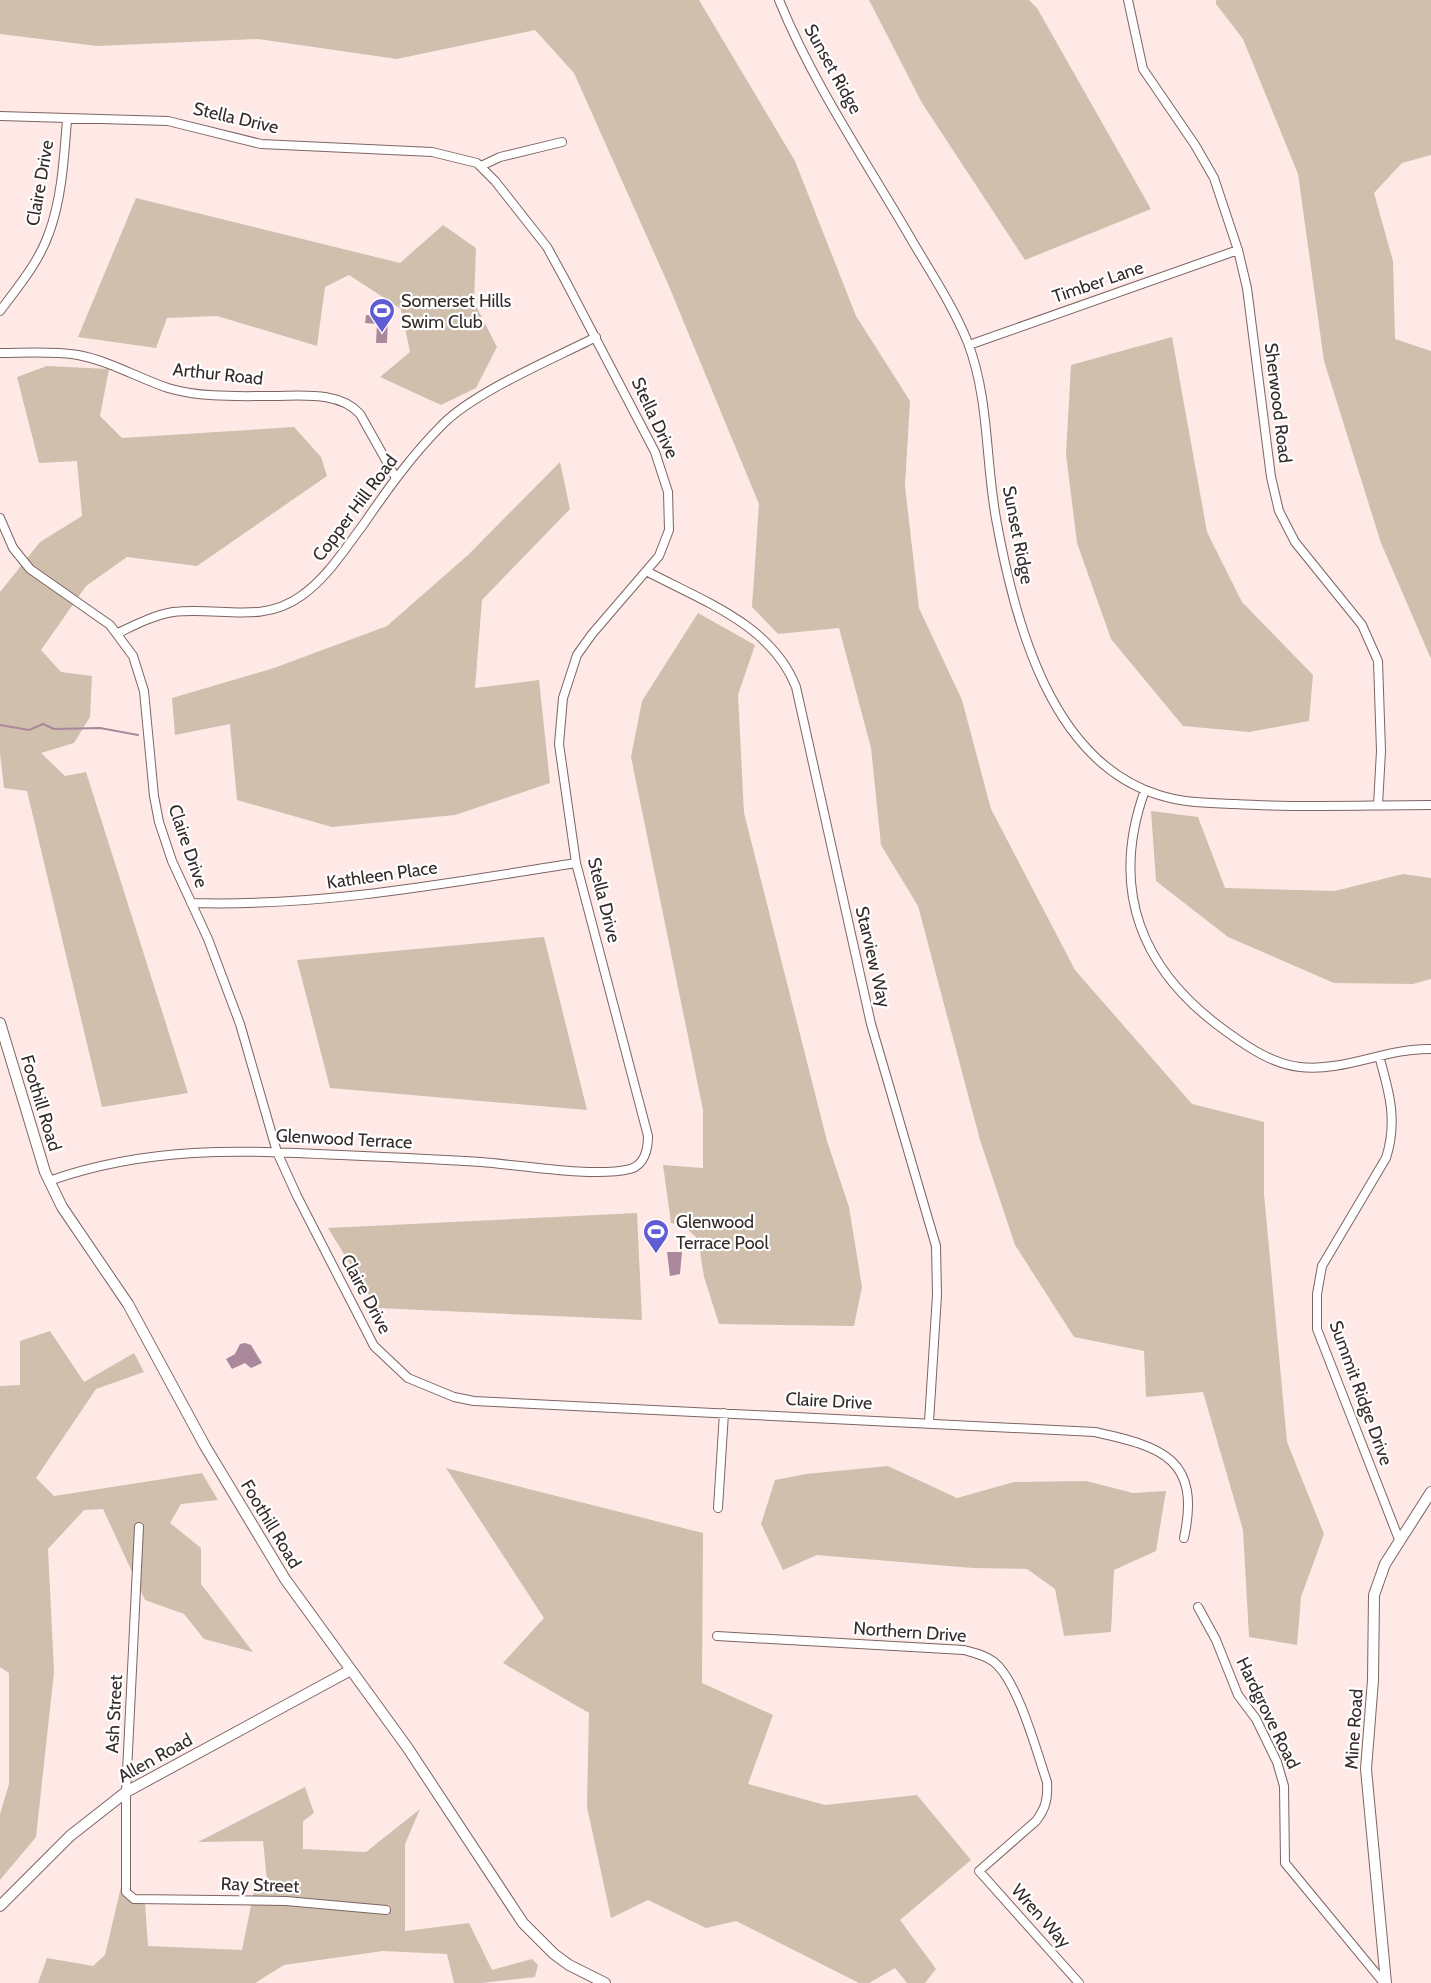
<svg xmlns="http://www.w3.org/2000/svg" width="1431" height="1983" font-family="Cabin,sans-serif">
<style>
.green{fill:#d0bfad}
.water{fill:#a8889a}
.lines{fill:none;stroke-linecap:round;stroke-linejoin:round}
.stream{stroke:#a8889a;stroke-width:2}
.street-casing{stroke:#7c6562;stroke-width:10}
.secondary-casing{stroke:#7c6562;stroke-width:12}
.street{stroke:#fff;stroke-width:8}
.secondary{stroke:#fff;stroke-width:10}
.labels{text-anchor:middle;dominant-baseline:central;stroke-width:4.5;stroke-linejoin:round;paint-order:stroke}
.street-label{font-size:18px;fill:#352b2a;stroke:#fff}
.poi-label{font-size:18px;fill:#352b2a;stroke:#fff;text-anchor:start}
</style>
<rect width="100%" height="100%" fill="#ffe9e6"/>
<path class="green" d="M0 0H699L795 161 856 316 910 401 905 486 919 608 962 700 991 809 1075 970 1192 1104 1264 1122V1194L1287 1442 1324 1534 1301 1597 1297 1645 1249 1637 1243 1530 1203 1392 1146 1397 1144 1351 1074 1337 1015 1245 980 1140 918 906 881 845 871 748 839 628 778 634 752 607 759 504 668 284 574 73 535 30 397 59 258 39 97 46 0 34Z
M869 0H1029L1037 8 1151 209 1025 260 922 103Z
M1216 0H1431V155L1402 163 1374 193 1393 261 1395 339 1431 351V659L1381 543 1324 361 1298 174 1243 39 1216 4Z
M136 198 400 263 443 225 476 248 474 302 497 347 476 388 441 405 380 377 410 352 401 309 349 275 325 287 317 346 217 316 167 318 156 348 78 337Z
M1172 337 1207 532 1242 602 1313 675 1309 721 1249 732 1183 726 1111 639 1077 543 1066 454 1071 365Z
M47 366 109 369 100 416 122 438 294 427 321 457 327 476 197 566 127 557 86 586 41 650 61 672 92 676 90 717 74 743 41 753 65 776 86 772 188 1093 102 1107 27 791 4 788 0 753V592L40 542 82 516 77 461 39 463 17 377Z
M560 462 570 509 482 600 475 688 539 680 550 783 455 815 332 827 237 800 230 724 175 735 172 698 274 668 387 626 468 555Z
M698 613 755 645 738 695 744 813 827 1141 849 1207 862 1287 854 1326 719 1324 704 1277 698 1239 684 1226 671 1223 663 1165 703 1168V1110L631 757 642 701Z
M1151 811 1198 817 1225 888 1335 891 1403 874 1431 878V979L1413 984 1334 983 1228 937 1156 881Z
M544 937 587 1110 330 1088 297 960Z
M637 1213 642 1320 377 1308 328 1228Z
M50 1331 84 1382 134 1353 144 1372 96 1389 36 1478 54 1496 202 1473 218 1500 181 1504 170 1523 201 1548V1584L253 1652 204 1639 184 1614 145 1600 103 1509 84 1510 48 1549 54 1672 36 1837 0 1880V1814L9 1784V1673L0 1667V1386L20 1385V1341Z
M888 1466 957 1498 1014 1482 1086 1481 1133 1493 1166 1491 1156 1551 1114 1570 1111 1632 1064 1636 1055 1589 1027 1569 973 1568 817 1555 783 1570 761 1524 775 1480 806 1474Z
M446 1468 703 1533 702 1683 773 1715 748 1784 825 1805 917 1795 971 1860 900 1920 936 1969 925 1983H907L895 1968 869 1983H859L736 1921 706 1928 648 1900 611 1918 587 1807 589 1713 503 1663 544 1618Z
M305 1787 314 1813 303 1821V1849L366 1852 420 1809 405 1844V1931L469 1923 492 1970 532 1959 538 1965 535 1977 481 1983H454L447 1954 383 1951 284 1965 255 1983H38L47 1958 93 1966 105 1955 121 1887 145 1903 148 1946 242 1950 254 1891H268L263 1841 198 1842Z"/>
<path class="water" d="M366 315 388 317 387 343H376L377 324 365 323Z
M667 1252H682L680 1274 670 1276Z
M245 1343 251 1345 262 1363 251 1368 245 1363 232 1369 226 1359 235 1354 240 1344Z"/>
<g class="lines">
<path class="stream" d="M0 725 29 730 43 724 54 729 100 728 138 735"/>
<defs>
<path id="street" d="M779 0C814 86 868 164 914 244 933 276 954 308 968 343 990 401 985 463 997 524 1015 622 1051 762 1159 795 1184 803 1210 803 1235 804 1300 808 1366 805 1431 805
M1128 0 1143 69 1195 145 1214 178 1238 250 1247 288 1271 477 1279 511 1295 542 1362 625 1378 661 1381 751 1378 805
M0 116 168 121 261 144 432 152 477 163 495 181 547 247 564 278 655 452 668 492 669 530 659 556 592 634 577 655 563 698 559 744 576 863 648 1136C648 1148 645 1165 630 1169 594 1178 521 1165 481 1162 434 1159 387 1157 341 1155 237 1150 148 1146 49 1181
M481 166 500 157 562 142
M0 311C18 287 39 262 49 233 62 198 64 157 67 120
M969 345 1238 250
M0 353C25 353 53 351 78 355 110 361 138 378 168 388 201 398 240 396 273 396 302 396 339 391 360 414L396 478
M0 518 13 548 30 569 110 625 133 656 144 691 154 796 159 822 172 861 208 939 240 1024 277 1152 297 1196 374 1346 408 1378 454 1397 474 1401 1095 1432C1163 1447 1201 1459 1184 1538
M648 572C703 601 772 625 796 687L871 1024 936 1246 937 1295 929 1422
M118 633C135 625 154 615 173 612 218 606 261 625 301 596 327 578 344 550 363 525 387 490 412 455 442 425 474 392 553 359 596 337
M1145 790C1109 890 1141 971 1227 1032 1249 1048 1273 1064 1300 1067 1345 1072 1386 1048 1431 1049
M191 903C321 907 448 883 576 863
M1379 1056C1389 1091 1398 1121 1386 1158L1322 1266 1317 1294V1329L1400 1542
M718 1508 724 1413
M139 1527 126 1792V1892L134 1899 286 1901 386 1910
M1198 1607 1216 1640 1238 1695 1256 1719 1277 1762 1284 1786 1285 1863 1384 1983
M717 1636 964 1650C975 1653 985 1655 994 1662 1018 1681 1037 1753 1047 1782 1048 1798 1046 1808 1036 1821L979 1871 1079 1983"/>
<path id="secondary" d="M0 1023 45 1172 62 1207 128 1304 205 1446 285 1579 407 1747 523 1923 554 1954 569 1965 605 1983
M0 1906 70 1836 126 1792 349 1671
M1386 1983 1366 1769 1373 1680 1374 1595 1385 1564 1431 1492"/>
</defs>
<use href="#street" class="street-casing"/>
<use href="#secondary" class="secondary-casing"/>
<use href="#street" class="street"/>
<use href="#secondary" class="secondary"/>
</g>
<defs>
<symbol id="stadium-pin" viewBox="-11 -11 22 30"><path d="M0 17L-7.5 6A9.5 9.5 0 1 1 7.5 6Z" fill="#5f5cd4" stroke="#fff"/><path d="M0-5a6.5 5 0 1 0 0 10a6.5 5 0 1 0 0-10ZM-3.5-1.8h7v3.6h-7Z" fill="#fff"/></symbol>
</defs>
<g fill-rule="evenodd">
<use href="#stadium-pin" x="367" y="296" width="30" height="40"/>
<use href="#stadium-pin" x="641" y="1217" width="30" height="40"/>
</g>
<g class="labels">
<g class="street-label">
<text transform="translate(833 69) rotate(61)">Sunset Ridge</text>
<text transform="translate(236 118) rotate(13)">Stella Drive</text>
<text transform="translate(40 183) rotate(-80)">Claire Drive</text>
<text transform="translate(1098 282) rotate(-19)">Timber Lane</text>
<text transform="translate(218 374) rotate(6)">Arthur Road</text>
<text transform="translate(1278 403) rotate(83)">Sherwood Road</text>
<text transform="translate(655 418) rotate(65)">Stella Drive</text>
<text transform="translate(355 508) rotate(-53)">Copper Hill Road</text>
<text transform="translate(1018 535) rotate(79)">Sunset Ridge</text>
<text transform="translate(188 846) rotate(71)">Claire Drive</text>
<text transform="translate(382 875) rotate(-8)">Kathleen Place</text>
<text transform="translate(604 900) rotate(76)">Stella Drive</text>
<text transform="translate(873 957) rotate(77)">Starview Way</text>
<text transform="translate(41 1103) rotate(73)">Foothill Road</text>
<text transform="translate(344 1139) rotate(3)">Glenwood Terrace</text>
<text transform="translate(366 1294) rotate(62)">Claire Drive</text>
<text transform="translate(1361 1393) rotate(70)">Summit Ridge Drive</text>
<text transform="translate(829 1401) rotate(3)">Claire Drive</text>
<text transform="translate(271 1524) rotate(59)">Foothill Road</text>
<text transform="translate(910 1632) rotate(4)">Northern Drive</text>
<text transform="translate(1268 1713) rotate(64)">Hardgrove Road</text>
<text transform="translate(114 1714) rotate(-87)">Ash Street</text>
<text transform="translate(1354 1729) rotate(-86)">Mine Road</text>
<text transform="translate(155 1758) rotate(-29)">Allen Road</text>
<text transform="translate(260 1885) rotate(2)">Ray Street</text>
<text transform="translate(1041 1916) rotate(48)">Wren Way</text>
</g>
<g class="poi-label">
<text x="401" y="301">Somerset Hills<tspan x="401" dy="21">Swim Club</tspan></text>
<text x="676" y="1222">Glenwood<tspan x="676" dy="21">Terrace Pool</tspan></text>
</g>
</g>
</svg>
